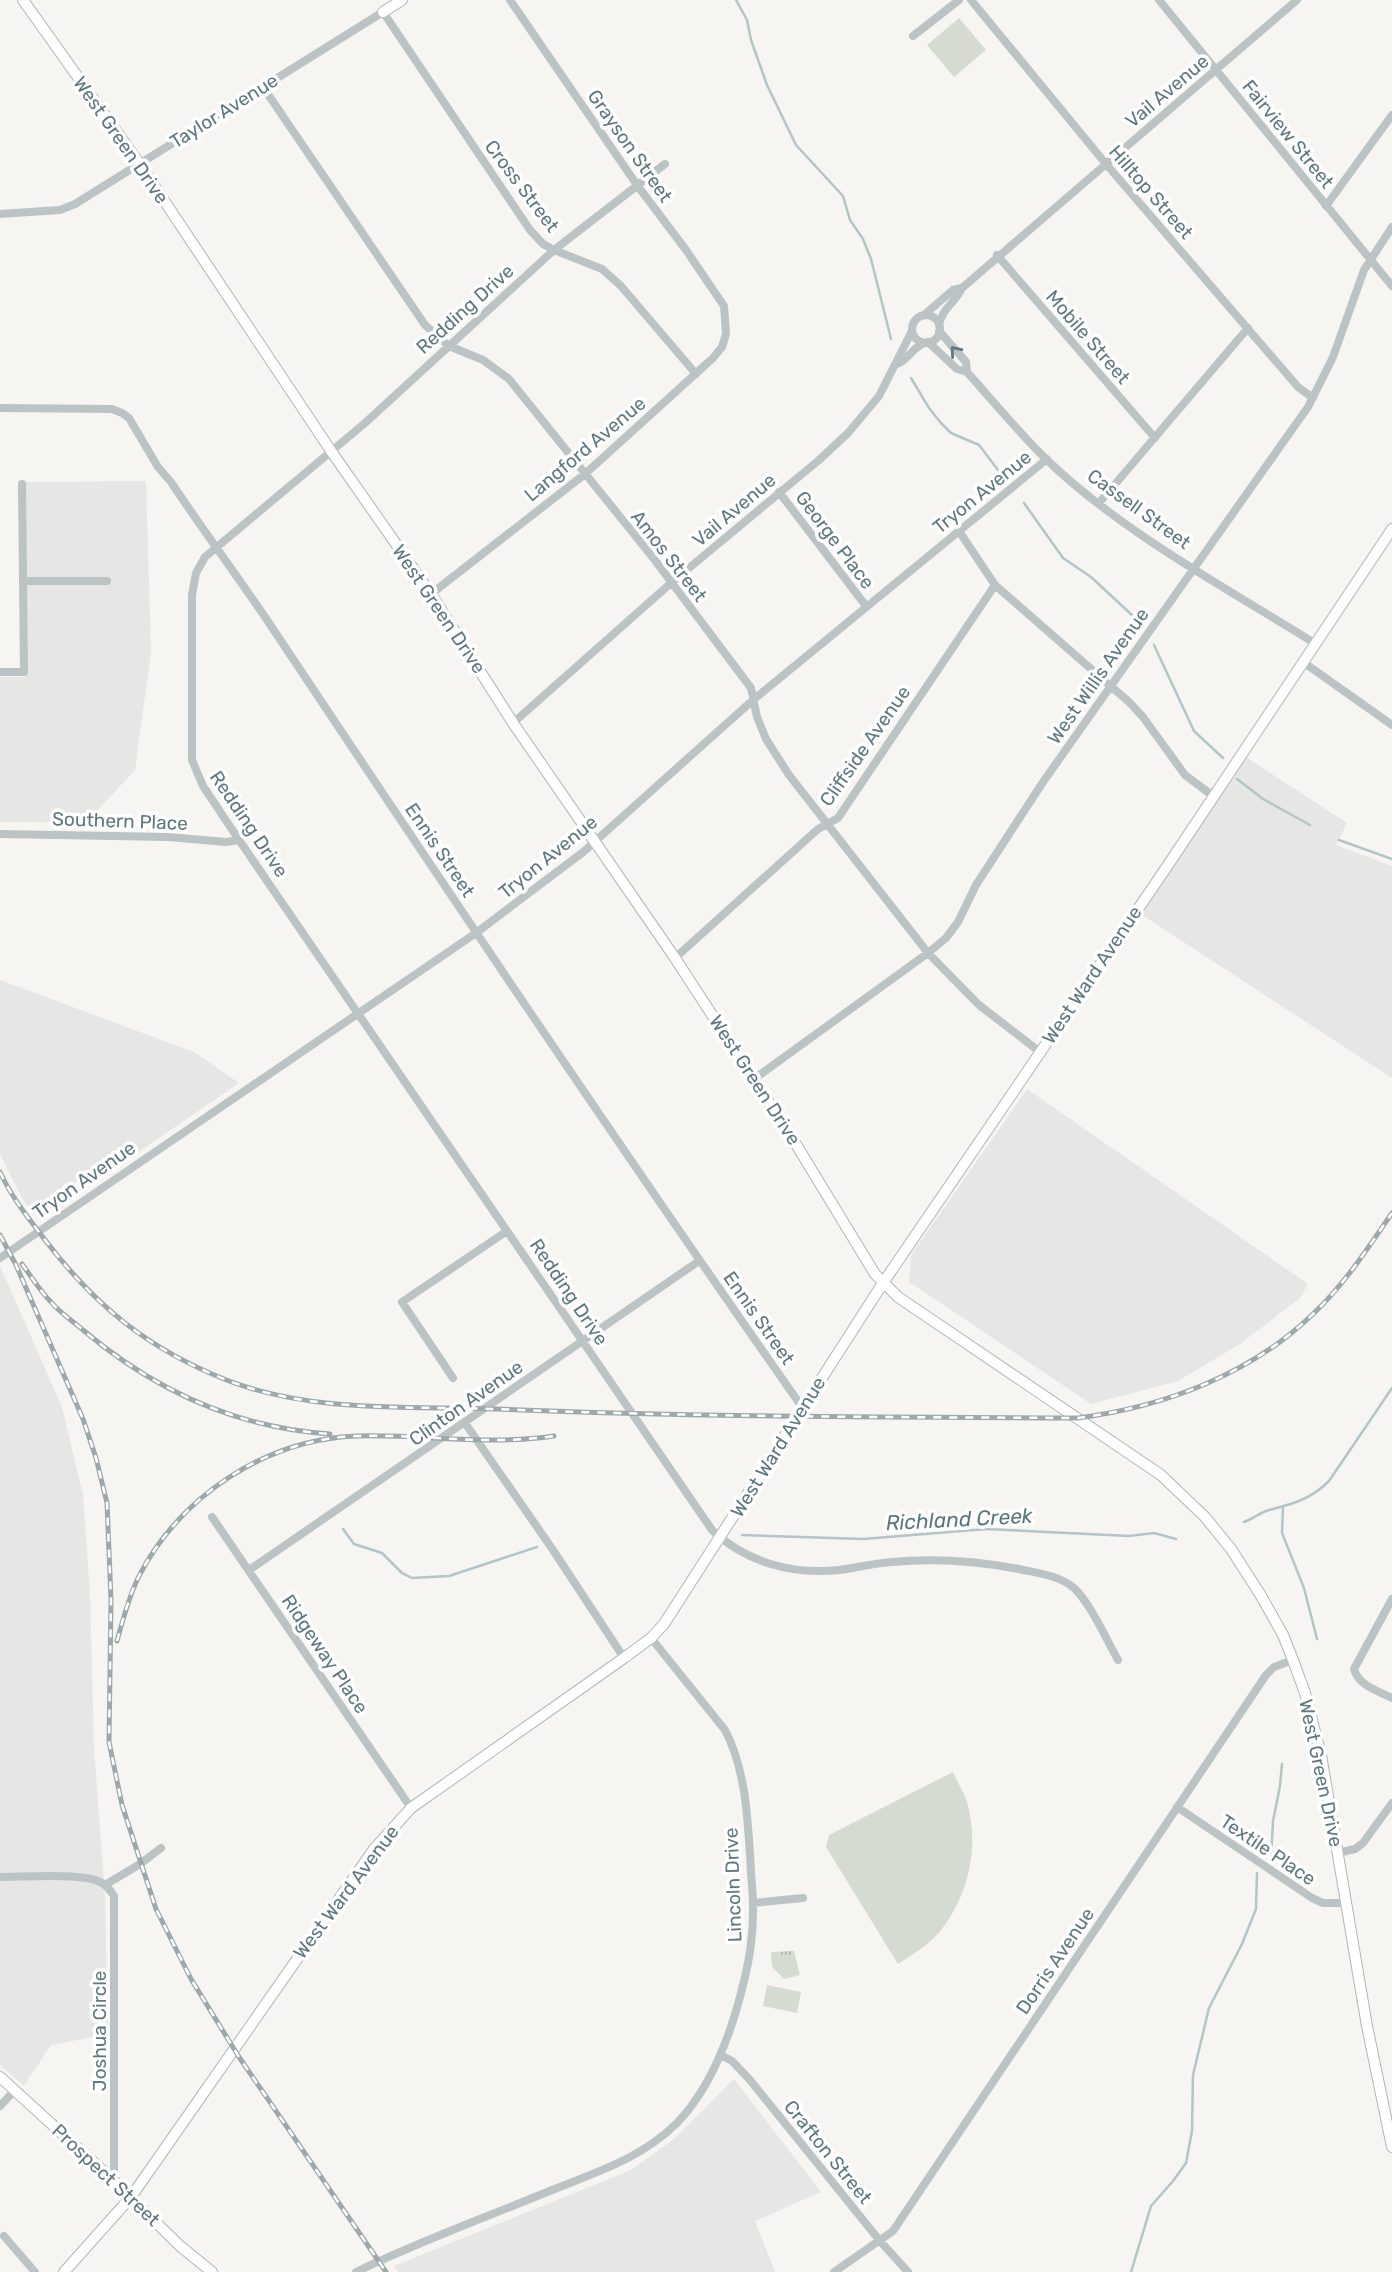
<svg xmlns="http://www.w3.org/2000/svg" width="1392" height="2272" font-family="Rubik,sans-serif">
<style>
.built{fill:#e6e6e5}
.grass{fill:url(#grass-tufts)}
.pitch{fill:#d6dbd1}
.lines{fill:none;stroke-linecap:round;stroke-linejoin:round}
.stream{stroke:#b3c5c6;stroke-width:2.5}
.secondary-casing{stroke:#aeb7ba;stroke-width:12}
.street{stroke:#bcc3c5;stroke-width:8}
.secondary{stroke:#fff;stroke-width:10}
.rail-casing{stroke:#9da8ab;stroke-width:5}
.rail{stroke:#fff;stroke-width:2.5;stroke-dasharray:8;stroke-linecap:butt}
.oneway{stroke:#5f787e}
.labels{text-anchor:middle;dominant-baseline:central;stroke-width:7;stroke-linejoin:round;paint-order:stroke}
.street-label{font-size:19px;fill:#5f787e;stroke:#fff}
.water-label{font-size:21px;font-style:italic;fill:#5a787a;stroke:#fff}
</style>
<defs>
<pattern id="grass-tufts" width="24" height="20" patternUnits="userSpaceOnUse" patternTransform="scale(1.75)"><rect width="24" height="20" fill="#d6dbd1"/><path d="M3 7l-1-3M5 7V3M7 7l1-3M15 17l-1-3M17 17v-4M19 17l1-3" fill="none" stroke="#b1b6af"/></pattern>
</defs>
<rect width="100%" height="100%" fill="#f6f5f2"/>
<path class="built" d="M146 481 151 652 135 770 86 823 0 822V677H25L24 482Z
M1246 757 1347 823 1336 845 1392 866V1078L1142 915Z
M0 980 194 1052 239 1083 40 1220 23 1200 0 1154Z
M1027 1089 1308 1284 1300 1298 1240 1344 1178 1381 1091 1404 909 1282 911 1255Z
M0 1266 62 1407 83 1495 90 1593 94 1749 105 1895 108 2034 51 2045 24 2086 0 2065Z
M734 2079 821 2192 755 2221 775 2272H398L394 2266 631 2170 674 2139Z"/>
<path class="grass" d="M794 1951 800 1975 784 1979 772 1967 771 1952Z"/>
<path class="pitch" d="M959 18 986 50 954 77 927 45Z
M953 1772C957 1782 964 1792 967 1802 979 1844 970 1891 944 1926 933 1942 915 1953 898 1964L826 1847 829 1835Z
M767 1985 801 1992 797 2013 763 2006Z"/>
<g class="lines">
<path class="stream" d="M736 0 747 20 751 40 767 85 796 145 843 196 850 220 863 239 871 259 891 339
M911 378 929 408 941 423 951 433 979 445 998 470
M1024 503 1063 558 1091 577 1133 616
M1154 645 1194 731 1223 758
M1237 779 1263 799 1310 825
M1339 840 1392 859
M1283 1507 1282 1533 1304 1588 1317 1639
M1244 1522C1253 1519 1261 1512 1269 1510 1293 1504 1311 1499 1329 1481L1392 1388
M343 1529 354 1544 382 1553 402 1573 412 1578 449 1576 537 1547
M742 1535 863 1539 987 1529 1129 1536 1154 1533 1176 1539
M1271 1860 1273 1821 1280 1786 1282 1764
M1131 2272 1151 2206 1173 2181 1186 2163 1192 2131 1193 2075 1209 2008 1242 1944 1256 1909 1257 1873"/>
<defs>
<path id="secondary" d="M23 0 139 163 331 451 431 594 513 723 675 958 794 1141 875 1274 898 1297 1161 1475 1205 1517 1231 1549 1260 1594 1283 1635 1293 1660 1305 1693 1321 1755 1367 2026 1392 2147
M383 12 402 0
M0 2077 114 2181 180 2246 212 2272
M64 2272 131 2197 374 1849 411 1808 624 1658 651 1638 664 1624 883 1283 1166 868 1392 529"/>
</defs>
<use href="#secondary" class="secondary-casing"/>
<path class="street" d="M971 0 1106 164 1298 387 1313 398
M1159 0 1392 286
M913 36 959 0
M263 87 425 325 449 346 483 360 509 379 654 559 751 688 757 717 766 739 789 775 928 953 979 1005 1040 1052
M665 164 554 250 365 423 205 557 196 573 192 595V760L203 786 239 840 712 1530C747 1563 793 1575 839 1570 857 1568 874 1563 892 1562 935 1558 977 1561 1019 1569 1037 1573 1059 1575 1074 1588 1091 1604 1106 1639 1118 1660
M1326 206 1392 115
M0 214 60 210 75 204 383 12 530 230 543 244 554 250 602 269 621 286 696 374
M997 255 1155 438
M924 315 953 290 962 288 1297 0
M912 329a14 14 0 1 1 28 0a14 14 0 1 1-28 0Z
M939 325C942 308 956 302 962 288
M939 331 966 362 967 372C993 401 1018 432 1046 459 1120 531 1228 589 1316 644
M928 342 957 369 967 372
M897 364C908 360 912 348 924 343
M0 408 112 409 122 413 129 418 158 467 171 482C202 529 236 574 267 620 443 884 620 1148 802 1407
M779 492 866 606
M1099 503 1248 328
M959 531 995 585 1129 702 1143 717 1185 775 1213 796
M23 581H107
M431 594 585 474 713 358 722 347 726 334 724 306 686 250 637 185 510 0
M1303 662 1392 725
M0 672H24L22 484
M513 723 671 583 819 460 848 433 879 396 912 331
M0 834 168 837 226 842 239 840
M675 958 818 829 838 818 995 585
M754 1079 928 953 946 938 958 922 976 885 1043 782 1308 407 1333 357 1364 270 1392 227
M0 1258 476 933 582 853 753 700 1047 459
M453 1378 402 1302 507 1231
M465 1423 553 1550 624 1658
M212 1517 411 1808
M249 1570 699 1261
M1392 1599 1354 1669C1358 1685 1378 1691 1392 1698
M1177 1807 1312 1898 1323 1903H1347
M1338 1853 1355 1849 1363 1843 1392 1803
M0 1877C23 1877 79 1873 98 1881 106 1884 110 1890 114 1896V2181
M105 1885 140 1864 161 1848
M753 1903 803 1898
M721 2055 732 2061 750 2080 880 2241 908 2272
M0 2106 15 2090
M4 2236 35 2272
M356 2272C420 2241 487 2217 552 2190 597 2172 642 2158 677 2123 707 2092 724 2051 736 2011 749 1967 756 1931 752 1886 748 1834 749 1776 725 1730L651 1638
M834 2272 893 2231 1266 1675 1274 1667 1293 1660"/>
<use href="#secondary" class="secondary"/>
<defs>
<path id="rail" d="M0 1172C11 1196 26 1215 42 1236 94 1305 147 1349 229 1381 314 1413 408 1406 496 1409 690 1417 884 1417 1078 1418 1163 1407 1250 1375 1313 1314 1344 1285 1368 1248 1392 1213
M0 1235 16 1265 83 1419 96 1458 107 1503 111 1599 109 1742 122 1805 156 1909 191 1979 239 2057 386 2272
M22 1264C31 1276 40 1291 51 1302 60 1313 73 1321 83 1330 154 1390 237 1428 330 1434
M117 1641C123 1619 129 1596 139 1576 181 1495 267 1439 357 1436 423 1434 488 1446 554 1436"/>
</defs>
<use href="#rail" class="rail-casing"/>
<use href="#rail" class="rail"/>
</g>
<defs><path id="oneway-chevron" d="M-2-3.5L2.5 0L-2 3.5" fill="none" stroke-width="1.6" stroke-linecap="round" stroke-linejoin="round" transform="scale(1.75)"/></defs>
<use class="oneway" href="#oneway-chevron" transform="translate(955 351) rotate(-131)"/>
<g class="labels">
<g class="street-label">
<text transform="translate(1167 91) rotate(-40)">Vail Avenue</text>
<text transform="translate(224 111) rotate(-32)">Taylor Avenue</text>
<text transform="translate(1288 134) rotate(51)">Fairview Street</text>
<text transform="translate(121 140) rotate(55)">West Green Drive</text>
<text transform="translate(630 146) rotate(55)">Grayson Street</text>
<text transform="translate(522 186) rotate(53)">Cross Street</text>
<text transform="translate(1151 192) rotate(49)">Hilltop Street</text>
<text transform="translate(465 309) rotate(-42)">Redding Drive</text>
<text transform="translate(1088 337) rotate(49)">Mobile Street</text>
<text transform="translate(585 449) rotate(-40)">Langford Avenue</text>
<text transform="translate(982 492) rotate(-39)">Tryon Avenue</text>
<text transform="translate(1139 509) rotate(36)">Cassell Street</text>
<text transform="translate(734 510) rotate(-40)">Vail Avenue</text>
<text transform="translate(835 540) rotate(53)">George Place</text>
<text transform="translate(669 556) rotate(52)">Amos Street</text>
<text transform="translate(439 609) rotate(56)">West Green Drive</text>
<text transform="translate(1098 676) rotate(-55)">West Willis Avenue</text>
<text transform="translate(865 746) rotate(-55)">Cliffside Avenue</text>
<text transform="translate(120 821) rotate(2)">Southern Place</text>
<text transform="translate(249 824) rotate(56)">Redding Drive</text>
<text transform="translate(440 850) rotate(56)">Ennis Street</text>
<text transform="translate(548 857) rotate(-39)">Tryon Avenue</text>
<text transform="translate(1092 975) rotate(-56)">West Ward Avenue</text>
<text transform="translate(755 1080) rotate(57)">West Green Drive</text>
<text transform="translate(84 1180) rotate(-35)">Tryon Avenue</text>
<text transform="translate(569 1292) rotate(56)">Redding Drive</text>
<text transform="translate(759 1318) rotate(55)">Ennis Street</text>
<text transform="translate(466 1403) rotate(-35)">Clinton Avenue</text>
<text transform="translate(778 1447) rotate(-58)">West Ward Avenue</text>
<text transform="translate(325 1654) rotate(56)">Ridgeway Place</text>
<text transform="translate(1321 1773) rotate(78)">West Green Drive</text>
<text transform="translate(1268 1850) rotate(34)">Textile Place</text>
<text transform="translate(733 1885) rotate(-92)">Lincoln Drive</text>
<text transform="translate(346 1892) rotate(-53)">West Ward Avenue</text>
<text transform="translate(1055 1961) rotate(-56)">Dorris Avenue</text>
<text transform="translate(99 2031) rotate(-90)">Joshua Circle</text>
<text transform="translate(828 2152) rotate(51)">Crafton Street</text>
<text transform="translate(106 2175) rotate(43)">Prospect Street</text>
</g>
<g class="water-label">
<text transform="translate(959 1519) rotate(-3)">Richland Creek</text>
</g>
</g>
</svg>
